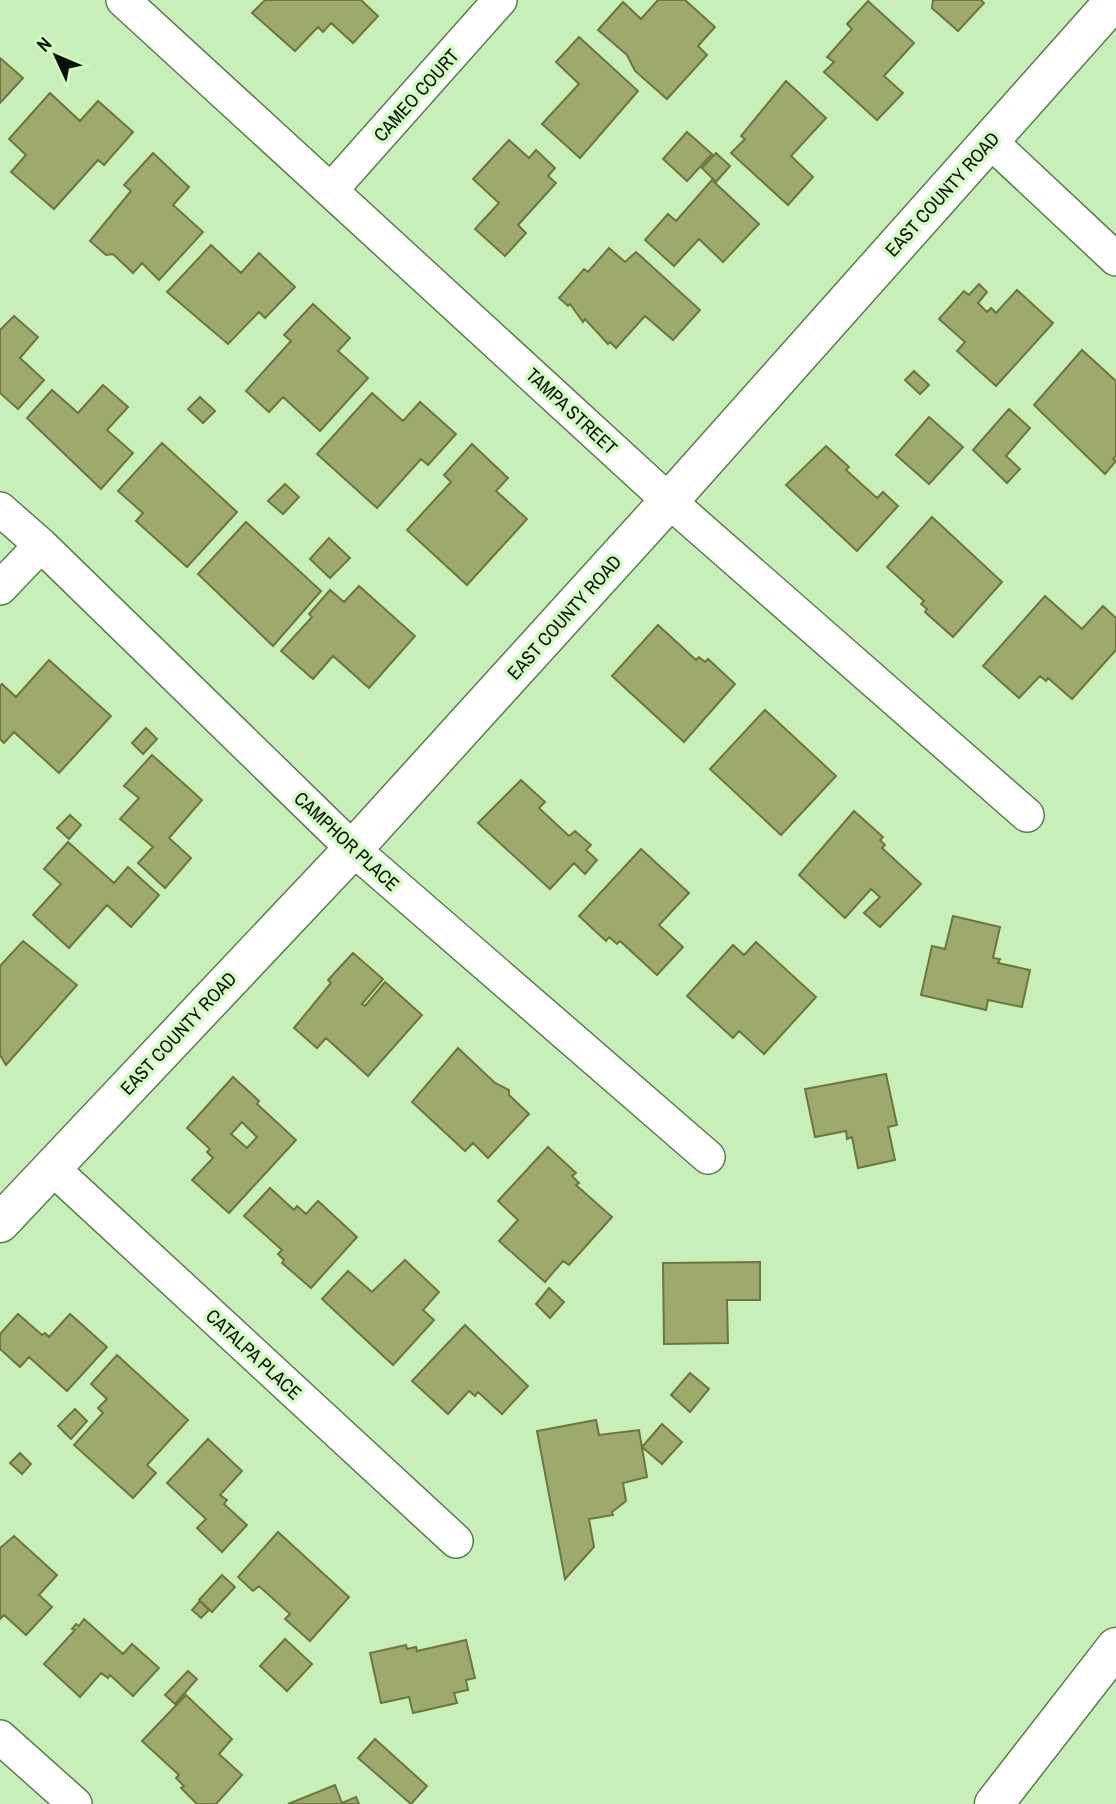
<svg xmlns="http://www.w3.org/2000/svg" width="1116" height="1804" font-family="'Archivo Narrow',sans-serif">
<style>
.building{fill:#9ea96d;stroke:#6d763c;stroke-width:2;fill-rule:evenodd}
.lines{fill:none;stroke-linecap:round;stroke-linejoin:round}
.street-casing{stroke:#5a7d4c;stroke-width:36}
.secondary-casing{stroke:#5a7d4c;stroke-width:41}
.highway-casing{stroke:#5a7d4c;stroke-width:41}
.street{stroke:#fff;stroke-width:33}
.secondary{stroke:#fff;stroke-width:38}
.highway{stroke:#fff;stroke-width:38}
.labels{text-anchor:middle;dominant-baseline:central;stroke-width:7;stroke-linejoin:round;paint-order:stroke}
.street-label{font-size:19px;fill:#061302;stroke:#d5fcc6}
</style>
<rect width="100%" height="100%" fill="#c8efb9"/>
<path class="building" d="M265 0H361L378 16 353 43 331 23 323 32 318 27 295 51 252 13Z
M658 0H685L715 27 698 46 707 55 667 99 635 71 627 55 598 30 623 2 641 19Z
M933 0H981L984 3 958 31 932 8Z
M868 1 914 43 884 76 903 93 877 120 824 72 834 62 827 57 852 29 847 24Z
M579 37 638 91 580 158 542 124 579 84 556 62Z
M0 58 23 78 0 103Z
M786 81 826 118 791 156 813 177 788 205 731 153 745 139 741 136Z
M50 93 80 121 98 101 133 132 104 165 98 160 54 209 11 172 26 155 9 139Z
M687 132 712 154 687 181 663 159Z
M509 140 529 158 536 150 555 168 548 176 556 183 518 225 526 233 505 256 475 229 499 203 473 179Z
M153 153 189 187 173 205 203 232 159 280 142 263 133 273 113 254 106 255 90 241 131 191 124 185Z
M716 153 730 166 716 182 702 168Z
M712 180 759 224 723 262 699 239 674 266 645 240 668 214 676 221Z
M211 245 241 273 259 253 295 287 265 318 259 312 228 344 167 292Z
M609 248 625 262 636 252 700 310 673 340 645 316 616 348 610 342 608 344 585 319 583 322 570 304 568 306 559 298 584 269 588 272Z
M979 284 987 292 978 303 987 312 991 308 996 313 1017 290 1053 323 996 386 957 351 965 342 939 319 964 291 969 295Z
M313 304 350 338 338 351 368 378 320 431 283 397 269 412 246 391 291 341 284 335Z
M14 316 38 337 20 358 44 380 18 409 0 393V330Z
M1082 350 1116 381V456L1113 459 1116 461 1105 474 1034 405Z
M914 371 929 385 920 394 905 380Z
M103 385 128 407 107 430 133 453 101 489 27 418 52 390 78 413Z
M372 393 403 421 420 402 456 434 428 465 421 459 377 508 317 454Z
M200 397 215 411 203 423 188 409Z
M1009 409 1030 428 1006 456 1020 469 1007 483 973 450Z
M929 417 963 447 929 484 896 455Z
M162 443 237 512 187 567 136 521 143 513 118 491Z
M472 444 508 478 496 491 527 519 467 585 407 530 451 482 444 475Z
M826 446 849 467 846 470 877 498 883 492 898 506 857 551 786 485Z
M285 484 299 497 283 514 268 501Z
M932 517 1002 582 953 637 925 612 927 609 921 604 924 601 887 567Z
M246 522 321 591 273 646 198 574Z
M329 538 350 558 330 578 310 559Z
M359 586 415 636 369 688 333 656 313 679 281 651 312 617 309 614 330 590 344 602Z
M1045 596 1082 629 1103 606 1116 618V650L1072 699 1048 678 1046 681 1040 676 1019 698 983 666Z
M658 625 696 660 699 657 705 662 708 659 735 684 684 742 612 676Z
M49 660 111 716 59 773 14 732 4 743 0 739V686L2 684 16 697Z
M765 710 836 776 781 835 710 769Z
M146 728 157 739 143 754 132 743Z
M152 755 202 800 169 838 191 858 165 888 138 863 153 847 120 819 139 798 124 786Z
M521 780 545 802 539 808 569 836 575 831 591 845 586 850 597 860 585 874 574 863 550 889 478 823Z
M854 811 883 837 880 840 885 845 882 848 921 884 880 927 864 913 880 897 871 889 845 918 799 875Z
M70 815 81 825 69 839 57 828Z
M68 842 114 883 128 867 159 895 131 927 107 905 69 948 33 915 61 884 44 869Z
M641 849 689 893 659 925 683 947 657 975 620 941 617 944 609 937 606 941 579 916Z
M953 916 1000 927 993 958 1000 959 998 963 1030 970 1022 1007 988 1000 986 1010 921 995 932 946 945 949Z
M23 941 77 985 6 1065 0 1055V966Z
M756 942 816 997 764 1054 739 1031 733 1038 687 996 733 945 744 955Z
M353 953 383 979 362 1004 365 1006 385 982 422 1015 368 1076 326 1038 317 1048 294 1028 331 983 328 980Z
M458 1048 495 1083 509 1090V1095L529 1114 488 1158 473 1143 465 1151 412 1102Z
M886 1074 897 1125 888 1127 895 1160 858 1168 852 1137 847 1139 846 1131 815 1137 805 1089Z
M233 1077 259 1101 257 1104 296 1140 229 1213 192 1180 213 1158 207 1152 210 1149 187 1128ZM242 1122 257 1137 247 1148 231 1134Z
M548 1147 576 1173 572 1176 579 1183 576 1185 612 1217 569 1265 563 1261 545 1282 499 1241 518 1220 498 1201Z
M270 1188 294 1210 297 1206 306 1214 318 1201 357 1237 311 1288 282 1263 284 1260 278 1254 282 1250 244 1216Z
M405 1260 439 1292 423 1310 434 1320 393 1365 322 1299 348 1271 372 1292Z
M760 1262V1300H727L728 1343 664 1344 663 1263Z
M549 1288 564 1302 550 1318 536 1304Z
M18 1314 42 1335 45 1333 49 1337 70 1314 107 1347 67 1391 29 1357 20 1367 0 1349V1334Z
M465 1325 528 1386 502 1414 478 1392 475 1396 469 1391 448 1414 412 1381Z
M117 1355 188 1420 147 1465 156 1473 133 1498 74 1445 103 1413 98 1408 107 1399 91 1384Z
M690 1373 709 1389 690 1412 671 1395Z
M75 1409 87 1421 71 1439 58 1426Z
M596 1420 599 1435 639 1430 647 1477 623 1483 626 1501 612 1512 613 1515 589 1519 594 1547 565 1579 537 1431Z
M662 1424 682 1442 662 1464 642 1447Z
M208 1439 242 1471 220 1495 227 1500 224 1504 247 1525 222 1552 197 1528 206 1519 167 1483Z
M20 1453 31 1464 22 1474 10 1463Z
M278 1532 349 1597 310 1641 285 1619 290 1614 259 1586 253 1591 238 1577Z
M14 1536 57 1575 39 1595 52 1607 26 1635 4 1615 0 1619V1548Z
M222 1575 235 1587 212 1612 199 1600Z
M200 1601 209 1610 201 1618 192 1610Z
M84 1619 123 1654 132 1644 159 1668 133 1696 110 1675 108 1678 101 1673 80 1697 44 1664 75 1630 72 1629 76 1624 79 1626Z
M285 1639 312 1664 287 1691 260 1666Z
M466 1640 475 1678 466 1680 468 1690 454 1693 457 1703 413 1713 409 1697 381 1703 370 1653 406 1645 407 1649 416 1647 417 1651Z
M188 1671 197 1679 175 1704 165 1695Z
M186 1695 232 1739 219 1754 242 1775 216 1804H197L181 1788 184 1786 176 1778 179 1775 142 1741Z
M375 1739 427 1786 411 1804 358 1758Z
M335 1785 342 1803 356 1797 359 1804H288Z"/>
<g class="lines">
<defs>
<path id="street" d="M123 0 669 501 1027 815
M990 141 1116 259
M331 190 500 0
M0 509 41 545 353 849 708 1157
M0 588 41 545
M51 1167 456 1541
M0 1737 75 1804"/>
<path id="secondary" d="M0 1223 353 849 669 501 1115 0"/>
<path id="highway" d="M994 1804 1116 1647"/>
</defs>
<use href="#street" class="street-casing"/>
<use href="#secondary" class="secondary-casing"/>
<use href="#highway" class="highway-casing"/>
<use href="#street" class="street"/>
<use href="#secondary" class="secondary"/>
<use href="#highway" class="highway"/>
</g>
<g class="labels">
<g class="street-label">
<text transform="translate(416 95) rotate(-48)">CAMEO COURT</text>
<text transform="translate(942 194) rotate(-48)">EAST COUNTY ROAD</text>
<text transform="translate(572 411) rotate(43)">TAMPA STREET</text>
<text transform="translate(564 617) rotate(-48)">EAST COUNTY ROAD</text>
<text transform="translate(347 841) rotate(43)">CAMPHOR PLACE</text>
<text transform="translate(178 1033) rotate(-47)">EAST COUNTY ROAD</text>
<text transform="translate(254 1354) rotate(43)">CATALPA PLACE</text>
</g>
</g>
<g transform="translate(56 56) rotate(314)" stroke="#d5fcc6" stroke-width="5" paint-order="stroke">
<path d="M0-5L12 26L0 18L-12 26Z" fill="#061302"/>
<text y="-10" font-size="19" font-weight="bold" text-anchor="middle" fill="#061302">N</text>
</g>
</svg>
